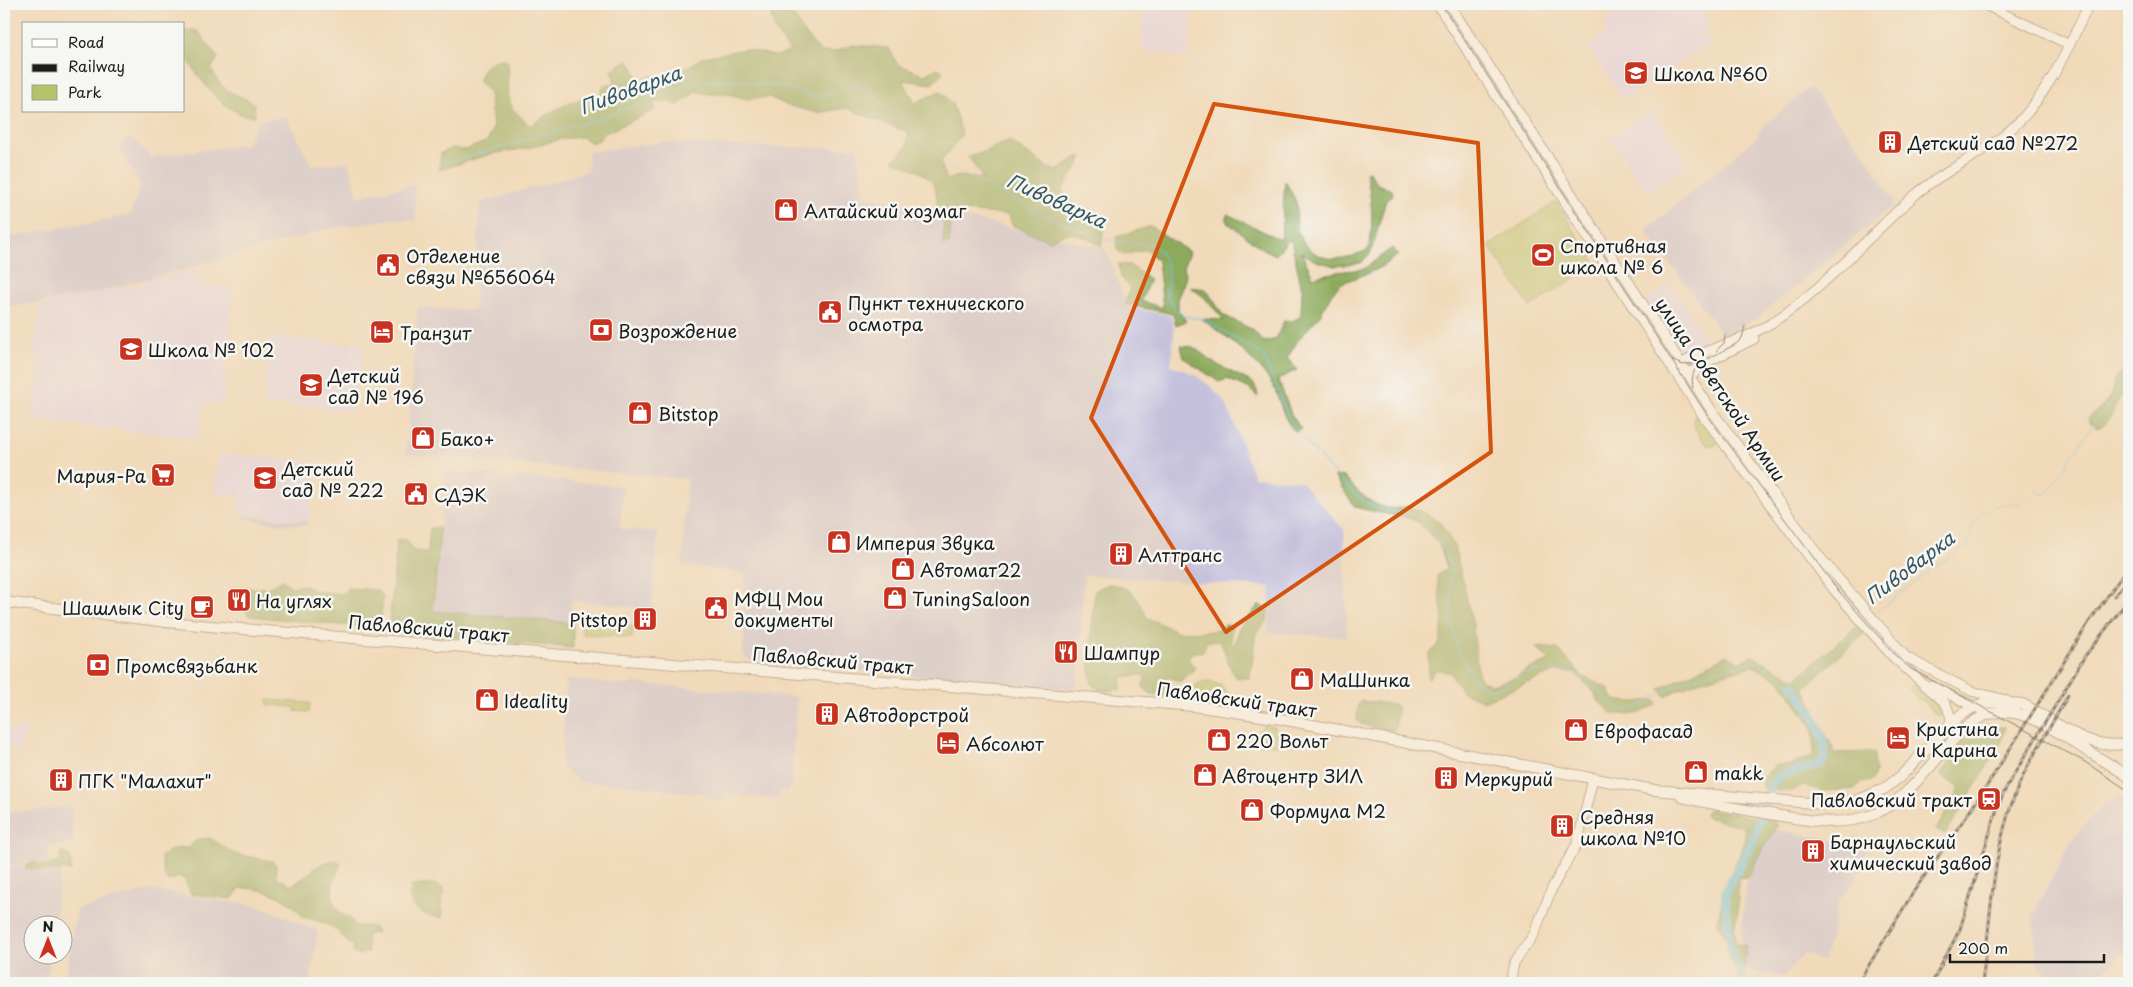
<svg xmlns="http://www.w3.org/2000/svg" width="2133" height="987" font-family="'Playpen Sans',sans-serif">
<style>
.built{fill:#e1d4f4}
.industrial{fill:#c5c0db}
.green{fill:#b2c467;stroke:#677042}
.forest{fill:#8daa5c;stroke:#54633c}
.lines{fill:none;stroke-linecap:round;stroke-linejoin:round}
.stream{stroke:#66c5e4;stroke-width:1}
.river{stroke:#66c5e4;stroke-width:9}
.secondary-casing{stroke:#867b6b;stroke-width:11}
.primary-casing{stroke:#867b6b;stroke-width:12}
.secondary{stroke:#fff;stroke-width:9}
.primary{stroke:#fff;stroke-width:10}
.tram{stroke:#1c1c1c;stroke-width:1}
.rail-casing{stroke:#1c1c1c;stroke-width:3}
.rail{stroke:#f6f6f2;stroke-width:1;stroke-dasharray:4;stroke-linecap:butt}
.marked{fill:none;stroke:#d4530e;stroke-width:4;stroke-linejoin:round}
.labels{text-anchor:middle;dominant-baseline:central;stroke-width:5;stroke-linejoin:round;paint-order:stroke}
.poi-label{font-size:18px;fill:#1c1c1c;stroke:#f6f6f2;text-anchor:start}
.street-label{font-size:18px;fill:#1c1c1c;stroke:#f6f6f2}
.water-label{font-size:19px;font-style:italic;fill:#365762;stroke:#f6f6f2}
</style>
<rect width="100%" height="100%" fill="#f6f6f2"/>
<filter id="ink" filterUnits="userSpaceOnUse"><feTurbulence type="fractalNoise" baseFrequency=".02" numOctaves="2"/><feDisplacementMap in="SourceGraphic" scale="10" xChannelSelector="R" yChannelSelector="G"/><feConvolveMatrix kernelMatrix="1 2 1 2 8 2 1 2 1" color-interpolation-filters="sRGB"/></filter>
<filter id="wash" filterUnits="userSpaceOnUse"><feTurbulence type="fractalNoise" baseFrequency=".0096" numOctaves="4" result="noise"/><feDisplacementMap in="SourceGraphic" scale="20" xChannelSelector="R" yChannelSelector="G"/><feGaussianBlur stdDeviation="1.12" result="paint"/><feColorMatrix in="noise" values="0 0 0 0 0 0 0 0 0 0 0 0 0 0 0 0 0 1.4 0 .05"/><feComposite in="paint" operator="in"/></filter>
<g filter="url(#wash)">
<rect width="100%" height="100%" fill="#f1daba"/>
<path class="built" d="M1142 4H1194L1192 10 1188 58 1143 50Z
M1631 4H1703L1705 8 1701 12 1711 26 1703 32 1711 43 1624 100 1588 46 1604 34 1607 20Z
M1651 110 1688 164 1647 192 1609 138Z
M199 268 204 287 233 286 223 404 203 403 199 439 32 420 40 358 33 357 40 304 144 284 145 281Z
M1671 284 1710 344 1684 359 1646 300Z
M269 337 364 345 362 368H358L354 411 264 403Z
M222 454 314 462 310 521 241 514 238 495 215 493 219 456Z
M4 728 26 730 20 752 13 751V745L4 744Z"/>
<path class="industrial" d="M1809 87 1864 152 1894 201V205L1757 318 1723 335 1647 233 1648 228 1758 136 1759 131Z
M286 117 312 166 348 162 358 197 414 184 416 220 391 219 333 228 97 293 4 308V238L130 215 140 186 119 146 130 137 151 157 247 144 258 120Z
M664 142 737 146 857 148 864 196 1105 248 1128 307 1172 316 1174 332 1171 365 1193 374 1209 385 1226 403 1254 477 1300 481 1344 530 1347 637 1268 633 1271 587 1084 575 1078 679 1077 685 1070 689 752 661 743 655 745 573 682 565 687 479 406 454 418 307 474 310 480 203 588 171V152Z
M447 471 623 486 620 529 658 532 652 609 571 600 569 622 434 611 445 472Z
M244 516 308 521 307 525H287L244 519Z
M566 679 631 685 632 683 797 697 790 791H781L779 799 731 795 723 802 714 801 707 794 696 792 692 795 685 792 640 787 634 785 579 782 561 766Z
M2120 795 2129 801V949L2100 973 2107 983H2055L2037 964 2033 914 2072 840 2101 806Z
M71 807 74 844 48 847 49 862 24 861 23 867 4 864V813Z
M1772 829 1868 847 1854 883 1838 901 1837 914 1823 962 1804 953 1783 977 1742 969 1741 934 1748 864Z
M4 866 60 874 54 924H32V954L50 955 47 983H4Z
M150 890 259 906 318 931 310 983H65L77 909Z"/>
<path class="green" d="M1556 202 1596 264 1530 307 1489 246Z
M1697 414 1718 442 1716 445H1707C1700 436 1687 423 1697 414Z
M583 622 633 626 632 638 582 634Z
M1206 682C1222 683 1226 688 1232 703L1179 697 1199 683Z
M1914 684 1940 707 1942 715H1936L1922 699 1919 700 1909 689Z
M268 700 310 703 309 712 295 711V707L268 705Z
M1264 725 1275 727 1277 745H1259L1258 732Z"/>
<path class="forest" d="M767 4H786L803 31 820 52H833L853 45 889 48 897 64 924 75 938 68 943 72 932 84 903 80 915 103 940 91 952 103 962 134 941 162 947 180 958 176 983 179 968 156C983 155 995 145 1010 141L1048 168 1057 171 1079 156 1082 157C1077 171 1066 179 1062 194L1089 214 1105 222 1101 246C1081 235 1070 227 1050 241L1012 225 1009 215 953 210 949 244H943L944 221 927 215 937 206C939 175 918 171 893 160L907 147 908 131 898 129 846 108 817 113 786 105 769 97 747 99 728 94H708L695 91 691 96 678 105 669 102H654L655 110 605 133 599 140 591 143 582 137 561 139 529 148 491 154 439 170 441 153 452 148 465 150 485 142 489 138 493 128 489 92 479 82C479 70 491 58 504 59L507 62 508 98 513 109 530 126C552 112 574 96 600 96L604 85 615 83 612 70 628 59 640 80 650 76 675 75 703 57 745 49 775 56 790 52 776 32Z
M193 30 198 31 218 58 211 69C227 98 230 88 254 104L255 116C227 119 193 74 184 50 182 45 184 36 184 31Z
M1369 171 1377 184 1392 190 1393 195 1386 200 1371 252 1361 263 1335 266 1316 261 1301 252 1313 277 1337 272 1364 269 1392 248 1398 255 1378 269 1342 283 1332 293 1320 315 1299 339 1287 358 1297 370 1278 379 1291 414 1301 429 1295 431C1280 417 1281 395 1269 379 1251 355 1226 337 1202 319L1224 320 1204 297 1190 287 1206 289 1223 315 1253 330 1264 342 1276 339 1284 321H1293L1301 316 1302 289 1291 240 1286 242 1276 255 1261 248 1227 222V214L1281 240 1285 181C1289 188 1293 195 1296 202 1299 211 1294 224 1298 232 1313 265 1341 263 1369 249 1374 223 1372 198 1366 172Z
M1151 226 1189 252 1183 268 1186 277 1178 298V310L1186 321 1176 325 1173 314 1125 304 1130 288 1121 277 1118 264 1129 265 1150 279 1141 301 1163 308 1158 261 1147 249 1124 255 1117 250 1116 237Z
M1181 346 1193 347 1216 364 1253 383 1257 391 1258 397 1248 388 1227 379 1219 382 1184 358Z
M2129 366V391C2112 397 2116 424 2097 428L2089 423 2088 418 2105 404 2111 395 2115 377Z
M1334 476 1344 477C1360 494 1380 516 1406 506L1427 514 1440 522 1455 548 1473 625 1478 673 1481 680 1492 685 1512 679 1531 668 1550 661 1535 647 1558 649 1582 676 1608 688 1614 700 1633 702 1656 700V705L1638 714H1613L1597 700 1595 693 1575 672H1554L1484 701 1462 692 1450 673 1437 669 1428 679 1429 655 1440 642 1443 619 1437 576 1447 568 1439 544 1419 522 1405 517 1380 513 1355 507Z
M430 528H440L433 611 573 623V648L394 632 389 626 397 539 407 540 413 551 428 552Z
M282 580 292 587 305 585 315 591 342 594 348 588 377 590 383 596 381 619 372 628 249 616 243 606 244 589C260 586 267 592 282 580Z
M1109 584C1133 587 1138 597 1147 618L1179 632 1216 631 1226 625 1232 626 1231 642 1235 645 1239 628 1259 605 1268 610 1267 621 1256 633 1250 678H1237L1232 672 1221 642 1207 641 1203 652H1193L1188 659 1195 667 1193 671 1179 682 1170 677 1163 679 1169 687 1168 693 1161 698 1149 693 1142 686 1145 680 1143 675 1122 677 1121 689C1109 691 1101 693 1092 685L1089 661 1095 590Z
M1857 626H1860L1865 631 1863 635 1804 688 1835 753 1874 752 1875 772 1872 781 1861 783 1855 789 1823 791 1803 785 1790 791 1764 790 1762 786 1765 775 1776 765H1790L1814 755 1813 728 1781 681 1753 666 1699 681 1673 692 1666 697 1660 689 1728 655 1739 663 1751 655 1796 679Z
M1361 701 1395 704 1398 708 1395 728 1390 731 1360 724 1357 719 1358 704Z
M1985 725 2005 727 2002 742 1945 835 1936 830 1960 788 1940 775 1960 744Z
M1708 809 1773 820 1778 825 1760 853 1750 874 1746 877 1738 878V912L1734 929 1736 943 1746 946 1744 967 1736 970 1730 959 1728 941 1717 921 1729 877 1745 843 1744 827 1706 817 1705 813Z
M210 838 235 854 272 861 276 865V877L291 885C312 876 310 864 336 860L341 864C333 881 325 899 342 914 344 916 347 916 349 917 352 919 354 925 356 927L361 926 373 927 377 932 366 936 368 952 359 955 353 953V944H348C336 925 323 922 303 917 290 897 264 888 240 888L232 899 191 894 185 880 180 877 168 881 163 872 161 857C171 849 176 847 189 848L197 839Z
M61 852 69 855 71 862V871L61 869 60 872 25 868 26 865 35 862C41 866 53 865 61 861L60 855Z
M434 884 444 889 445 893 441 897 442 918C424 917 403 907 412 886Z"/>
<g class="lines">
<path class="stream" d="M446 163 608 116 691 83 728 80 778 86 818 97 852 86 865 87 955 170 1039 213 1107 240 1154 245C1171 264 1170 270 1166 295L1181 316 1203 319 1263 355 1291 425 1344 484 1365 502 1389 511 1416 515 1436 537 1450 563 1451 622 1457 647 1473 679 1488 689 1497 688 1525 673 1538 671 1571 672 1576 675 1586 685 1601 692 1615 708 1623 711 1636 708 1673 686 1709 672 1755 661 1793 685 1860 627
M1874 614 1933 568 1968 545C1970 538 1971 528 1975 522 1985 504 2006 503 2024 503L2036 490 2045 495 2055 482 2098 417 2113 400 2123 379 2129 374"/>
<path class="river" d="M1745 983 1732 954 1725 905 1726 890 1753 841 1772 783 1782 775 1821 764C1822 761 1825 757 1825 753 1827 734 1804 701 1793 685"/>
</g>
</g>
<g filter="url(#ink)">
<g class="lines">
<defs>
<path id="secondary" d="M1437 4 1704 417 1835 591 1894 658 1946 704 1951 718 1949 726
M1449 4 1712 411 1819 556 1906 657 1971 691 2006 700
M1983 4 2070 45
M1677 366C1706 348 1741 342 1770 324 1826 288 1866 238 1915 195 1942 172 1975 158 2003 136 2046 102 2066 52 2089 4
M1695 373 1701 365 1754 339
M1684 374 1698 369
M1931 686 1990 714
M1510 983 1514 963 1534 934 1553 886 1577 844 1593 779"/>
<path id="primary" d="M4 602 167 622 242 629 1194 706 1281 719 1654 790 1823 804 1856 801 1884 789 1901 776 1959 716 1974 707 1983 703 1999 702 2022 704C2056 720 2088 753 2129 743
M1682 797C1709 804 1736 808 1764 813 1799 819 1837 828 1872 815 1896 805 1913 786 1930 767 1946 749 1961 726 1984 716 2018 701 2057 732 2084 749 2099 758 2115 767 2129 777"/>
</defs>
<use href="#secondary" class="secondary-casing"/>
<use href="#primary" class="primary-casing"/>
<use href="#secondary" class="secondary"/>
<use href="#primary" class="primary"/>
<path class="tram" d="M1441 4 1707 415 1837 589 1896 656 1911 669 2085 762 2129 791
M1716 351 1724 343 1725 335
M1671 360 1683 365 1702 362 1736 344 1742 338 1745 326
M1693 388C1691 377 1693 369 1702 362"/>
<defs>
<path id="rail" d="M2114 596 2129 579
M1858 983 1914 891 1983 792 2089 622 2129 566
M1932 983 1960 929 1998 806 2007 786 2085 656 2129 599
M1982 983C1991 921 1991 859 2013 800 2026 763 2050 729 2068 695"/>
</defs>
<use href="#rail" class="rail-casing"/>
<use href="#rail" class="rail"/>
</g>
</g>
<path d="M0 0H2133V987H0ZM1214 104 1478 143 1491 452 1226 632 1091 418Z" fill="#f1daba" fill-opacity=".55" fill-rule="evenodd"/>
<path class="marked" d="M1214 104 1478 143 1491 452 1226 632 1091 418Z"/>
<defs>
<symbol id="school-square" viewBox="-11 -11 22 22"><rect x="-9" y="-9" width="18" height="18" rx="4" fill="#c8321e" stroke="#f6f6f2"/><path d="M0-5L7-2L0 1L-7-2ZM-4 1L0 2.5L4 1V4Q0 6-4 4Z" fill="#fff"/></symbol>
<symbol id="building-square" viewBox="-11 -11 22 22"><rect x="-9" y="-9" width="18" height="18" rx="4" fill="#c8321e" stroke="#f6f6f2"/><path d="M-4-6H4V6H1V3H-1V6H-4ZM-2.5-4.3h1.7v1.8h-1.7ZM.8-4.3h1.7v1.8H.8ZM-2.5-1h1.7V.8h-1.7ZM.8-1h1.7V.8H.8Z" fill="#fff"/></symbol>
<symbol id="shop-square" viewBox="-11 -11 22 22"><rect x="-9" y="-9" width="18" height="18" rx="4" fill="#c8321e" stroke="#f6f6f2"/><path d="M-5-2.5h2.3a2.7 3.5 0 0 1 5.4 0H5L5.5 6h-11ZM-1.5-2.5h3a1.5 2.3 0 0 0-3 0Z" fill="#fff"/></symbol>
<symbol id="stadium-square" viewBox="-11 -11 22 22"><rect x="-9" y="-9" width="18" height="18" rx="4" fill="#c8321e" stroke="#f6f6f2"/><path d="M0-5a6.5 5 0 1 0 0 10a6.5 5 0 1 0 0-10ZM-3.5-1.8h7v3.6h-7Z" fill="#fff"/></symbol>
<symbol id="civic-square" viewBox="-11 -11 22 22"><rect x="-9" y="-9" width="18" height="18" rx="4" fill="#c8321e" stroke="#f6f6f2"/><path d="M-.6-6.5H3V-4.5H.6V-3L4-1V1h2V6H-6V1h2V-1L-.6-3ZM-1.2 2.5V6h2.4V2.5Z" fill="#fff"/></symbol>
<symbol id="bank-square" viewBox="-11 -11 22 22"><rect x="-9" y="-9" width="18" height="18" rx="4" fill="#c8321e" stroke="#f6f6f2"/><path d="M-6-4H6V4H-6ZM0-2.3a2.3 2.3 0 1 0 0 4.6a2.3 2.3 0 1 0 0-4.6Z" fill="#fff"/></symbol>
<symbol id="hotel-square" viewBox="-11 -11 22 22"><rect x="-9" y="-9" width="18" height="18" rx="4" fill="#c8321e" stroke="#f6f6f2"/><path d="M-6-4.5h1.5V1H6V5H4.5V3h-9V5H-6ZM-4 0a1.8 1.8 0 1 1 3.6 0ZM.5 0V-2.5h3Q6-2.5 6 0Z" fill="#fff"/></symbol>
<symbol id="supermarket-square" viewBox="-11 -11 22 22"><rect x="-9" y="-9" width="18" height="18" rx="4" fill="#c8321e" stroke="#f6f6f2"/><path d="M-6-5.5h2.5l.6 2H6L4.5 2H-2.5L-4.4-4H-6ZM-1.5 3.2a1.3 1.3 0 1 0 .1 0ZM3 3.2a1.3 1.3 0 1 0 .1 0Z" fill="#fff"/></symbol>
<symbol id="restaurant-square" viewBox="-11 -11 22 22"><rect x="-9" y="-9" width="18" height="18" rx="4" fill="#c8321e" stroke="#f6f6f2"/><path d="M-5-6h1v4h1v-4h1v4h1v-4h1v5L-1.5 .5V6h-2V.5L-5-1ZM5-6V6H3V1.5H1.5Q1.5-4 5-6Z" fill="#fff"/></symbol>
<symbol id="cafe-square" viewBox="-11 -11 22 22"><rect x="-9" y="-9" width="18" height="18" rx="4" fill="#c8321e" stroke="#f6f6f2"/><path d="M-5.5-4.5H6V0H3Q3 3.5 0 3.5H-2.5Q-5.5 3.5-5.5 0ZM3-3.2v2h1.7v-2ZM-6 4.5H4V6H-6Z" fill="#fff"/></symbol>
<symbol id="station-square" viewBox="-11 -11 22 22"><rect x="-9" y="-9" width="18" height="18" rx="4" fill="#c8321e" stroke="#f6f6f2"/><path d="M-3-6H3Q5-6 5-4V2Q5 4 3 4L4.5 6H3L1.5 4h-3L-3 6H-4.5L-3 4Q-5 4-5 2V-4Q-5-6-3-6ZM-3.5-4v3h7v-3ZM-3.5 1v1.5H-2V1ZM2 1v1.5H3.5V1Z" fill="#fff"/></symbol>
</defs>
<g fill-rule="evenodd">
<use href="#school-square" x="1622" y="59" width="28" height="28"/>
<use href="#building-square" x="1876" y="128" width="28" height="28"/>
<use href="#shop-square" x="772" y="196" width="28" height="28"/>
<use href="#stadium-square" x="1529" y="241" width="28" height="28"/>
<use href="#civic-square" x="374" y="251" width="28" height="28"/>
<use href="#civic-square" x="816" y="298" width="28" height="28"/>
<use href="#bank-square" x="587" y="316" width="28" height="28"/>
<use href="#hotel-square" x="368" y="318" width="28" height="28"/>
<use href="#school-square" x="117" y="335" width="28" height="28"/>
<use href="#school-square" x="297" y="371" width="28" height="28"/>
<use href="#shop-square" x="626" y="399" width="28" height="28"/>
<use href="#shop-square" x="409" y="424" width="28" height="28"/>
<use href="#supermarket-square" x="149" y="461" width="28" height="28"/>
<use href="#school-square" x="251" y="464" width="28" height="28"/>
<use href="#civic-square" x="402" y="480" width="28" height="28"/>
<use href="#shop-square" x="825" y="528" width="28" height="28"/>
<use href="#building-square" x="1107" y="540" width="28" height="28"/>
<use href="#shop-square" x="889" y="555" width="28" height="28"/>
<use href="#shop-square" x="881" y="584" width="28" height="28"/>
<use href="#restaurant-square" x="225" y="586" width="28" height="28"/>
<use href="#cafe-square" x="188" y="593" width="28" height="28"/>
<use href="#civic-square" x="702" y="594" width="28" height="28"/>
<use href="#building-square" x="631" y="605" width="28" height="28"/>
<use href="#restaurant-square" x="1052" y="638" width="28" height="28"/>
<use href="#bank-square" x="84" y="651" width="28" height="28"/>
<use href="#shop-square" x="1288" y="665" width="28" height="28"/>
<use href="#shop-square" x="473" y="686" width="28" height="28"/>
<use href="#building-square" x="813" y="700" width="28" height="28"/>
<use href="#shop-square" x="1562" y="716" width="28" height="28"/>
<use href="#hotel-square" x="1884" y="724" width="28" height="28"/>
<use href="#shop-square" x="1205" y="726" width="28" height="28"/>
<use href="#hotel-square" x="934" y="729" width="28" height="28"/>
<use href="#shop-square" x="1682" y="758" width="28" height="28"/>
<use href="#shop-square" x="1191" y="761" width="28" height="28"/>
<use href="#building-square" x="1432" y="764" width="28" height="28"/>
<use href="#building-square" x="47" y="766" width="28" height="28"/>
<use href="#station-square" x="1975" y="785" width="28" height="28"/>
<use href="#shop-square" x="1238" y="796" width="28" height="28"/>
<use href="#building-square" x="1548" y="812" width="28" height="28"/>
<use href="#building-square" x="1799" y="837" width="28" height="28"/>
</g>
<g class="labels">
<g class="poi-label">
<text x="1654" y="73">Школа №60</text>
<text x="1908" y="142">Детский сад №272</text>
<text x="804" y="210">Алтайский хозмаг</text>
<text x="1560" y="245">Спортивная<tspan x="1560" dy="21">школа № 6</tspan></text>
<text x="406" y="255">Отделение<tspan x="406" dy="21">связи №656064</tspan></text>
<text x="848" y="302">Пункт технического<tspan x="848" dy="21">осмотра</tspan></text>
<text x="618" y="330">Возрождение</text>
<text x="400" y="332">Транзит</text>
<text x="148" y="349">Школа № 102</text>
<text x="328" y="375">Детский<tspan x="328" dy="21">сад № 196</tspan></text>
<text x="658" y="413">Bitstop</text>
<text x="440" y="438">Бако+</text>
<text x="282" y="468">Детский<tspan x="282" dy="21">сад № 222</tspan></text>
<text x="146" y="475" text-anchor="end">Мария-Ра</text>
<text x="434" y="494">СДЭК</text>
<text x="856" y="542">Империя Звука</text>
<text x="1138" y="554">Алттранс</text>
<text x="920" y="569">Автомат22</text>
<text x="734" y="598">МФЦ Мои<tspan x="734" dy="21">документы</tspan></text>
<text x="912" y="598">TuningSaloon</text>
<text x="256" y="600">На углях</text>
<text x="184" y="607" text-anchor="end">Шашлык City</text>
<text x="628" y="619" text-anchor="end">Pitstop</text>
<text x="1084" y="652">Шампур</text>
<text x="116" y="665">Промсвязьбанк</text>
<text x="1320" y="679">МаШинка</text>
<text x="504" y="700">Ideality</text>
<text x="844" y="714">Автодорстрой</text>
<text x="1916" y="728">Кристина<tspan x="1916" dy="21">и Карина</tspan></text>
<text x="1594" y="730">Еврофасад</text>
<text x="1236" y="740">220 Вольт</text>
<text x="966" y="743">Абсолют</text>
<text x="1714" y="772">makk</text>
<text x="1222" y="775">Автоцентр ЗИЛ</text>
<text x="1464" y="778">Меркурий</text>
<text x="78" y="780">ПГК "Малахит"</text>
<text x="1972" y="799" text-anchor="end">Павловский тракт</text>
<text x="1270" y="810">Формула М2</text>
<text x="1580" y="816">Средняя<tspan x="1580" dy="21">школа №10</tspan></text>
<text x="1830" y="841">Барнаульский<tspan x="1830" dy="21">химический завод</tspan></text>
</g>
<g class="street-label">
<text transform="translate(1721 389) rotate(56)">улица Советской Армии</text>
<text transform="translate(429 628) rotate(5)">Павловский тракт</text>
<text transform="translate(833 660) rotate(5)">Павловский тракт</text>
<text transform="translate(1237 699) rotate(8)">Павловский тракт</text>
</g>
<g class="water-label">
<text transform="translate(630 89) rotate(-20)">Пивоварка</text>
<text transform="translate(1057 200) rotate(24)">Пивоварка</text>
<text transform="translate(1909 567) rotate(-37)">Пивоварка</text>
</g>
</g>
<rect width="2133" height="987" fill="none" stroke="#f6f6f2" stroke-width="20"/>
<rect x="22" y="22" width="162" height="90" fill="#f6f6f2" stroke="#9f9f9c"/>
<rect x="32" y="39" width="25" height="8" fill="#ffffff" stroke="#9f9f9c"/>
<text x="68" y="48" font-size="15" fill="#1c1c1c">Road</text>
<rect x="32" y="64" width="25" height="8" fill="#1c1c1c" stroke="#9f9f9c"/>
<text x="68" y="72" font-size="15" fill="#1c1c1c">Railway</text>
<rect x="32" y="85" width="25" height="15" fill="#b2c467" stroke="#9f9f9c"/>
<text x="68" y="98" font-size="15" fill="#1c1c1c">Park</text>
<g transform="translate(48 940)"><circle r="24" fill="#f6f6f2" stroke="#9f9f9c"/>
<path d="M0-4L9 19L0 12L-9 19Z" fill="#c8321e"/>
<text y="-8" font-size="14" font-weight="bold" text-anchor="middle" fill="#1c1c1c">N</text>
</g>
<path d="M1950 954v8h154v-8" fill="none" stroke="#1c1c1c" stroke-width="2.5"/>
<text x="1958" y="954" font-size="15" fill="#1c1c1c" stroke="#f6f6f2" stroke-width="4" paint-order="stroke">200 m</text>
</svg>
